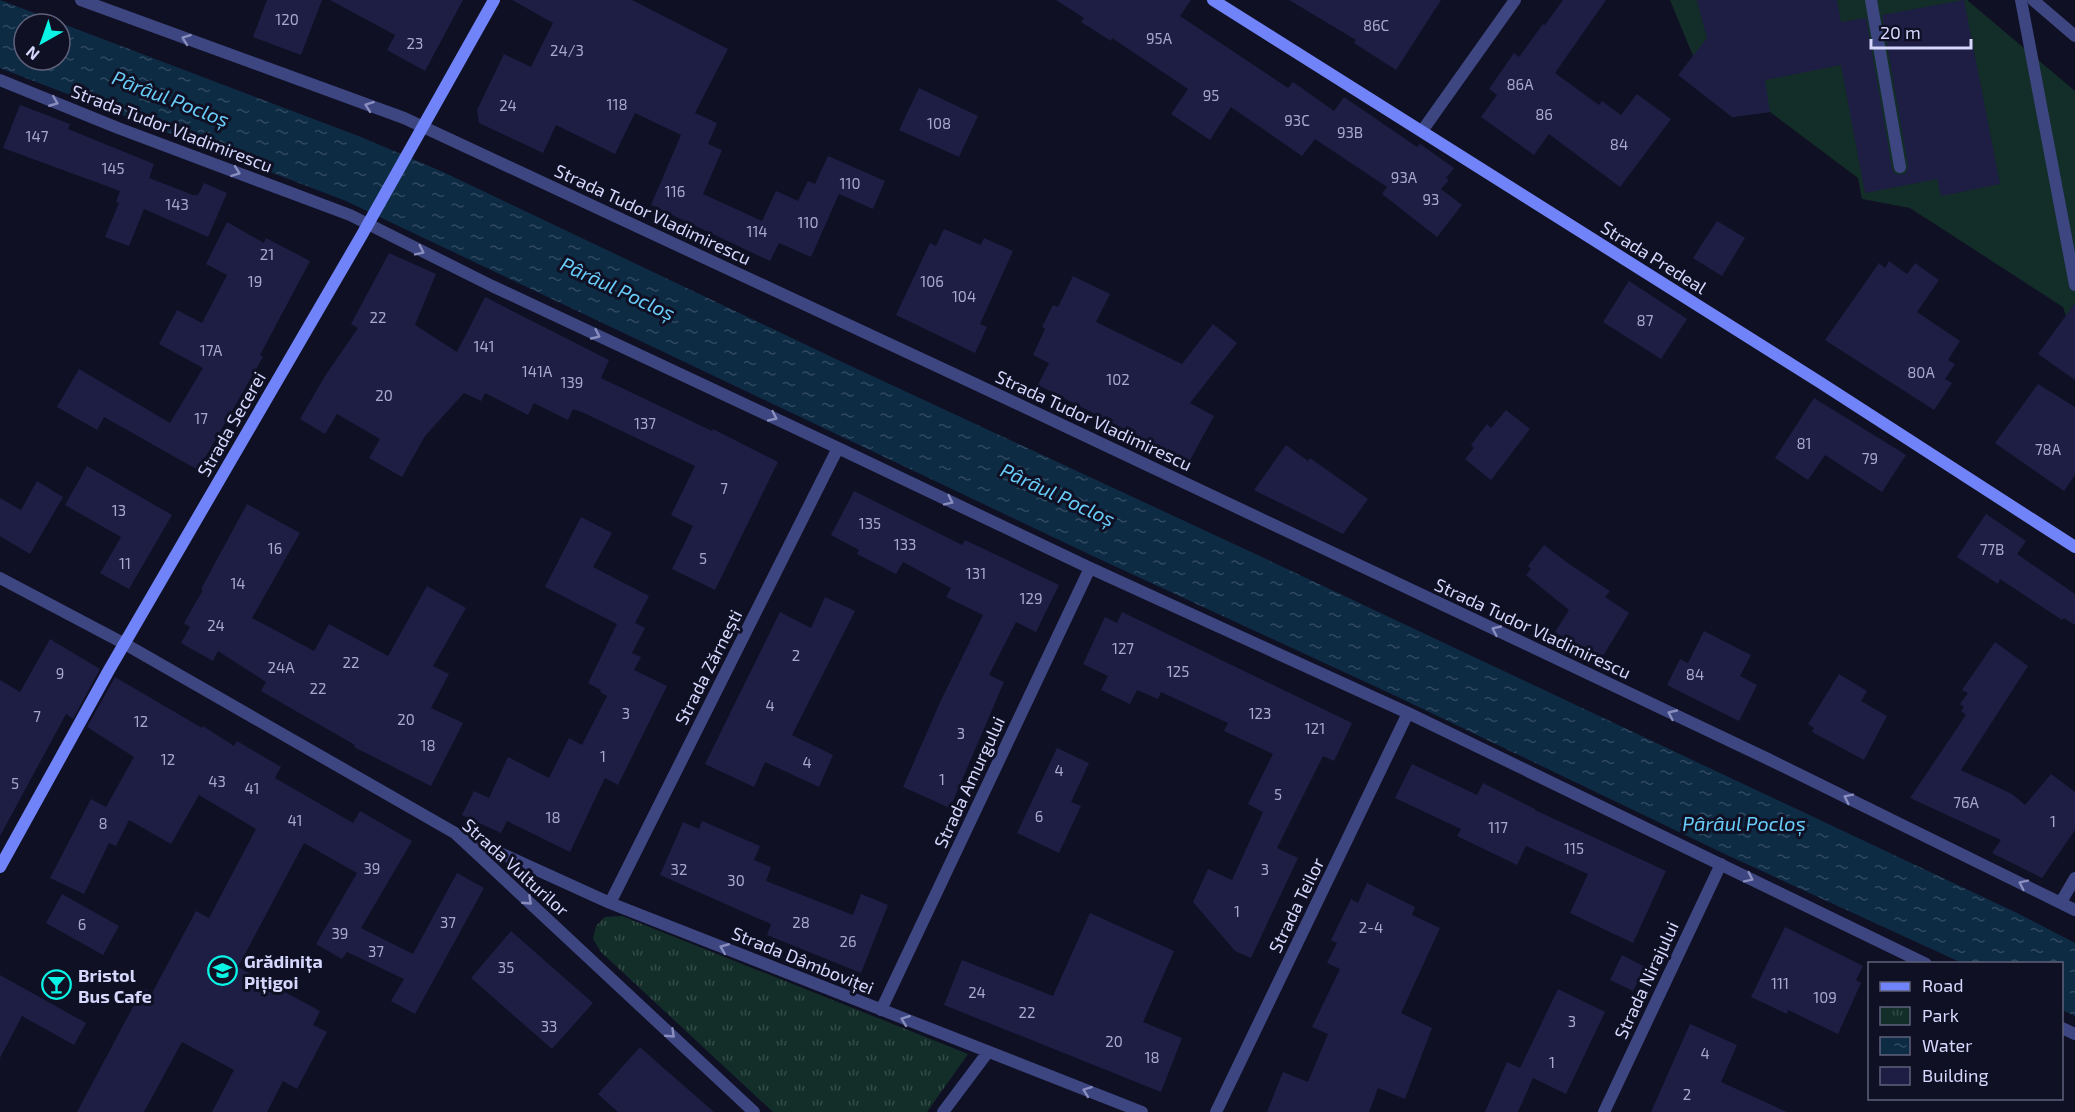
<svg xmlns="http://www.w3.org/2000/svg" width="2075" height="1112" font-family="'Exo 2',sans-serif">
<style>
.green{fill:#132e28}
.park{fill:url(#park-tufts)}
.water{fill:url(#water-ripples);fill-rule:evenodd}
.building{fill:#1e1d44}
.lines{fill:none;stroke-linecap:round;stroke-linejoin:round}
.lane{stroke:#3d4681;stroke-width:12}
.street{stroke:#3d4681;stroke-width:12}
.secondary{stroke:#7083f9;stroke-width:12}
.oneway{stroke:#898ebf}
.labels{text-anchor:middle;dominant-baseline:central;stroke-width:6;stroke-linejoin:round;paint-order:stroke}
.number-label{font-size:15px;fill:#a7a8cf}
.street-label{font-size:18px;fill:#d5d7fd;stroke:#101024}
.poi-label{font-size:18px;font-weight:bold;fill:#d5d7fd;stroke:#101024;text-anchor:start}
.water-label{font-size:20px;font-style:italic;fill:#68cdf8;stroke:#101024}
</style>
<defs>
<pattern id="park-tufts" width="24" height="20" patternUnits="userSpaceOnUse" patternTransform="scale(1.5)"><rect width="24" height="20" fill="#132e28"/><path d="M3 7l-1-3M5 7V3M7 7l1-3M15 17l-1-3M17 17v-4M19 17l1-3" fill="none" stroke="#344c48"/></pattern>
<pattern id="water-ripples" width="26" height="14" patternUnits="userSpaceOnUse" patternTransform="scale(1.5)"><rect width="26" height="14" fill="#0e2b44"/><path d="M2 4q2-2 4 0t4 0M15 11q2-2 4 0t4 0" fill="none" stroke="#304960"/></pattern>
</defs>
<rect width="100%" height="100%" fill="#101024"/>
<path class="green" d="M1670 0H1967L2075 91V343L2063 307 1910 208 1862 199 1858 178 1770 112 1732 117 1726 83 1693 56Z"/>
<path class="park" d="M622 916 968 1054 927 1112H773L601 952 593 939 596 926 605 917Z"/>
<path class="water" d="M0 0 361 137 443 172 840 361 1249 551 2017 913 2075 943V1016L2062 1010V964L1962 963 1727 855 1398 697 1095 557 346 201 0 68ZM24 24H60V60H24Z"/>
<path class="building" d="M267 0H322L301 55 253 37Z
M330 0H463L425 71 387 50 395 35Z
M512 0H632L728 49 695 113 717 123 708 144 722 150 703 194 762 221 776 191 798 201 808 181 815 184 828 156 885 181 873 209 839 194 811 257 779 243 770 261 651 205 681 135 635 113 615 154 556 125 543 153 479 123 477 110 504 54 531 67 553 23Z
M1056 0H1191L1180 16 1288 88 1293 82 1334 111 1344 97 1417 147 1420 144 1454 168 1446 178 1449 180 1441 189 1462 205 1437 237 1382 194 1387 187 1315 139 1302 156 1231 107 1210 140 1171 114 1188 89 1112 38 1111 41 1081 22 1084 18Z
M1289 0H1441L1396 70 1354 43 1356 40Z
M1563 0H1606L1555 73 1599 105 1602 101 1621 115 1637 94 1671 119 1620 187 1549 134 1534 155 1481 117 1497 95 1489 89 1514 53 1519 57 1543 24 1545 25Z
M1697 0H1837L1841 22 1866 18 1892 168 1894 173 1901 175 1906 173 1908 166 1882 15 1964 0 2000 184 1941 196 1937 179 1865 193 1841 65 1765 80 1770 112 1732 117 1678 75 1707 38Z
M919 88 978 116 959 157 899 130Z
M20 105 70 124 68 129 154 164 149 178 193 195H198L204 183 227 193 208 237 144 209 129 246 105 237 119 203 116 202 120 191 3 148Z
M1717 221 1745 238 1722 276 1693 258Z
M227 222 264 243 266 238 310 261 260 355 263 357 198 470 104 417 97 430 57 407 79 369 170 423 203 368 159 344 177 310 202 323 227 275 206 264Z
M944 229 981 245 984 238 1013 251 980 324 987 327 975 353 896 315 930 243 936 246Z
M389 253 436 274 415 325 457 352 485 297 609 360 601 378 712 431 713 429 778 462 715 590 672 569 693 526 671 515 695 466 584 413 573 409 568 420 534 403 528 415 485 393 481 401 464 393 425 436 402 477 369 458 380 439 337 414 325 434 300 419 325 376 358 328 351 324Z
M1889 261 1907 274 1915 263 1939 280 1917 312 1960 341 1948 360 1955 364 1945 379 1952 383 1934 410 1825 340 1879 263 1885 268Z
M1073 276 1110 294 1096 322 1182 364 1213 324 1237 343 1190 403 1214 416 1189 462 1038 385 1049 363 1033 355 1045 329 1042 327 1053 305 1058 307Z
M1629 281 1687 319 1661 359 1603 322Z
M2075 303V380L2038 354Z
M2038 384 2075 407V475L2064 491 1995 443Z
M1814 398 1906 455 1882 492 1825 455 1808 480 1775 458Z
M1506 410 1530 429 1491 480 1465 459 1474 448 1471 445 1487 424 1491 428Z
M1286 445 1308 461 1310 458 1368 499 1343 534 1254 490Z
M87 466 172 515 129 589 100 573 121 537 65 505Z
M37 481 63 497 30 554 0 536V498L21 510Z
M854 491 962 545 965 540 1059 585 1036 632 1016 622 989 675 1004 682 950 808 903 787 942 698 983 615 946 597 951 588 903 562 896 574 857 554 859 550 831 535Z
M247 504 300 533 252 618 314 651 329 624 388 656 427 586 466 608 433 666 449 674 431 708 463 723 431 786 354 747 355 745 261 691 266 682 218 651 213 661 181 643 190 627 184 623 203 590 201 589Z
M1986 514 2026 541 2017 554 2075 594V625L2064 618 2062 620 2000 579 1998 584 1957 557Z
M581 517 612 533 593 567 649 596 635 623 645 628 632 653 641 657 634 670 667 686 618 785 605 778 570 852 507 821 501 833 462 815 474 791 489 798 508 757 549 778 569 738 582 745 607 696 600 692 601 690 588 683 617 624 545 587Z
M1544 545 1569 564 1610 591 1605 597 1629 613 1600 661 1555 632 1569 610 1526 575 1531 569 1528 566Z
M825 597 855 611 792 735 833 755 819 787 765 762 754 787 705 764 780 612 811 628Z
M1122 612 1352 723 1334 761 1323 756 1277 848 1298 858 1251 958 1235 951 1193 902 1208 869 1232 880 1263 812 1248 804 1273 754 1224 731 1228 723 1161 692 1158 699 1137 690 1130 704 1101 690 1108 676 1083 664 1105 617 1117 623Z
M1704 631 1751 655 1740 676 1757 685 1739 721 1667 685 1680 659 1688 663Z
M50 639 100 669 73 719 66 714 0 836V680L20 692Z
M1995 642 2028 666 1961 770 2012 794 2025 805 2051 774 2075 792V830L2042 878 1992 853 2001 840 1910 798 1966 715 1961 711 1964 707 1960 704 1968 693 1962 690Z
M1839 674 1867 691 1861 701 1887 716 1864 760 1812 732 1814 728 1808 724Z
M115 677 202 728 203 726 234 746 237 741 281 767 275 778 353 823 360 811 412 841 361 928 413 954 457 873 484 888 415 1014 391 1001 404 979 347 952 342 959 316 944 357 873 304 843 238 967 320 1011 313 1025 327 1032 297 1089 283 1081 267 1112H212L234 1070 182 1042 144 1112H77L143 988 152 993 196 911 209 918 256 829 199 795 171 844 129 820 116 846 109 843 84 894 50 878 91 799 106 807 134 757 87 727Z
M1057 748 1089 763 1071 802 1081 806 1059 853 1017 833Z
M1412 764 1477 795 1483 783 1535 809V810L1666 871 1633 943 1570 913 1588 874 1526 846 1517 865 1457 836 1461 829 1395 798Z
M702 821 760 846 754 860 771 867 766 881 853 915 861 894 888 905 861 973 767 935 771 924 660 875 683 822 699 829Z
M1367 883 1415 907 1412 915 1440 928 1401 1013 1432 1028 1405 1099 1378 1088 1369 1112H1267L1283 1072 1308 1082 1328 1034 1312 1027 1340 969 1327 963 1337 943 1331 940 1351 899 1358 903Z
M62 894 119 926 103 955 46 923Z
M1090 913 1174 951 1143 1022 1182 1038 1161 1092 944 1005 962 960 1053 996Z
M1785 927 1863 966 1856 980 1861 983 1838 1034 1788 1010 1787 1014 1751 997Z
M511 931 593 1003 552 1049 471 978Z
M1622 955 1645 967 1633 991 1610 980Z
M0 975 86 1023 74 1045 22 1016 0 1058Z
M1558 989 1605 1012 1566 1094 1533 1078 1518 1112H1485L1507 1062 1520 1068Z
M1690 1024 1737 1045 1721 1082 1787 1112H1651Z
M640 1047 659 1064 714 1112H618L598 1094Z"/>
<g class="lines">
<path class="lane" d="M1871 0 1900 167
M2021 0 2075 285"/>
<path class="street" d="M81 0 404 118 971 382 1435 601 1768 759 2075 910
M2033 0 2075 36
M0 80 118 128 350 215 492 286 838 448 1090 568 1408 713 1926 964
M1422 131 1515 0
M0 578 125 644 455 833 754 1112
M465 837 610 903 1142 1112
M2061 902 2075 878
M610 903 838 448
M881 1010 1090 568
M2062 1028 2075 1034
M943 1112 988 1052
M1216 1112 1408 713
M1604 1112 1721 864"/>
<path class="secondary" d="M1213 0 1821 383 2075 547
M0 867 109 670 363 233 494 0"/>
</g>
<defs><path id="oneway-chevron" d="M-2-3.5L2.5 0L-2 3.5" fill="none" stroke-width="1.6" stroke-linecap="round" stroke-linejoin="round" transform="scale(1.5)"/></defs>
<g class="oneway">
<use href="#oneway-chevron" transform="translate(186 39) rotate(-160)"/>
<use href="#oneway-chevron" transform="translate(54 102) rotate(22)"/>
<use href="#oneway-chevron" transform="translate(369 106) rotate(-160)"/>
<use href="#oneway-chevron" transform="translate(236 172) rotate(20)"/>
<use href="#oneway-chevron" transform="translate(420 251) rotate(26)"/>
<use href="#oneway-chevron" transform="translate(596 335) rotate(25)"/>
<use href="#oneway-chevron" transform="translate(773 417) rotate(25)"/>
<use href="#oneway-chevron" transform="translate(949 501) rotate(26)"/>
<use href="#oneway-chevron" transform="translate(1496 630) rotate(-155)"/>
<use href="#oneway-chevron" transform="translate(1672 714) rotate(-155)"/>
<use href="#oneway-chevron" transform="translate(1848 798) rotate(-154)"/>
<use href="#oneway-chevron" transform="translate(1749 878) rotate(26)"/>
<use href="#oneway-chevron" transform="translate(2023 884) rotate(-154)"/>
<use href="#oneway-chevron" transform="translate(528 901) rotate(43)"/>
<use href="#oneway-chevron" transform="translate(724 948) rotate(-158)"/>
<use href="#oneway-chevron" transform="translate(905 1020) rotate(-159)"/>
<use href="#oneway-chevron" transform="translate(671 1034) rotate(43)"/>
<use href="#oneway-chevron" transform="translate(1087 1091) rotate(-159)"/>
</g>
<defs>
<symbol id="school-ring" viewBox="-11 -11 22 22"><circle r="9.5" fill="#101024" stroke="#0bf3e4" stroke-width="1.5"/><path d="M0-5L7-2L0 1L-7-2ZM-4 1L0 2.5L4 1V4Q0 6-4 4Z" fill="#0bf3e4"/></symbol>
<symbol id="bar-ring" viewBox="-11 -11 22 22"><circle r="9.5" fill="#101024" stroke="#0bf3e4" stroke-width="1.5"/><path d="M-6-5H6L.8 .8V4.5H3.5V6h-7V4.5H-.8V.8Z" fill="#0bf3e4"/></symbol>
</defs>
<g fill-rule="evenodd">
<use href="#school-ring" x="206" y="954" width="33" height="33"/>
<use href="#bar-ring" x="40" y="968" width="33" height="33"/>
</g>
<g class="labels">
<g class="number-label">
<text x="287" y="19">120</text>
<text x="1376" y="25">86C</text>
<text x="1159" y="38">95A</text>
<text x="415" y="43">23</text>
<text x="567" y="50">24/3</text>
<text x="1520" y="84">86A</text>
<text x="1211" y="95">95</text>
<text x="617" y="104">118</text>
<text x="508" y="105">24</text>
<text x="1544" y="114">86</text>
<text x="1297" y="120">93C</text>
<text x="939" y="123">108</text>
<text x="1350" y="132">93B</text>
<text x="37" y="136">147</text>
<text x="1619" y="144">84</text>
<text x="113" y="168">145</text>
<text x="1404" y="177">93A</text>
<text x="850" y="183">110</text>
<text x="675" y="191">116</text>
<text x="1431" y="199">93</text>
<text x="177" y="204">143</text>
<text x="808" y="222">110</text>
<text x="757" y="231">114</text>
<text x="267" y="254">21</text>
<text x="255" y="281">19</text>
<text x="932" y="281">106</text>
<text x="964" y="296">104</text>
<text x="378" y="317">22</text>
<text x="1645" y="320">87</text>
<text x="484" y="346">141</text>
<text x="211" y="350">17A</text>
<text x="537" y="371">141A</text>
<text x="1921" y="372">80A</text>
<text x="1118" y="379">102</text>
<text x="572" y="382">139</text>
<text x="384" y="395">20</text>
<text x="201" y="418">17</text>
<text x="645" y="423">137</text>
<text x="1804" y="443">81</text>
<text x="2048" y="449">78A</text>
<text x="1870" y="458">79</text>
<text x="724" y="488">7</text>
<text x="119" y="510">13</text>
<text x="870" y="523">135</text>
<text x="905" y="544">133</text>
<text x="275" y="548">16</text>
<text x="1992" y="549">77B</text>
<text x="703" y="558">5</text>
<text x="125" y="563">11</text>
<text x="976" y="573">131</text>
<text x="238" y="583">14</text>
<text x="1031" y="598">129</text>
<text x="216" y="625">24</text>
<text x="1123" y="648">127</text>
<text x="796" y="655">2</text>
<text x="351" y="662">22</text>
<text x="281" y="667">24A</text>
<text x="1178" y="671">125</text>
<text x="60" y="673">9</text>
<text x="1695" y="674">84</text>
<text x="318" y="688">22</text>
<text x="770" y="705">4</text>
<text x="626" y="713">3</text>
<text x="1260" y="713">123</text>
<text x="37" y="716">7</text>
<text x="406" y="719">20</text>
<text x="141" y="721">12</text>
<text x="1315" y="728">121</text>
<text x="961" y="733">3</text>
<text x="428" y="745">18</text>
<text x="603" y="756">1</text>
<text x="168" y="759">12</text>
<text x="807" y="762">4</text>
<text x="1059" y="770">4</text>
<text x="942" y="779">1</text>
<text x="217" y="781">43</text>
<text x="15" y="783">5</text>
<text x="252" y="788">41</text>
<text x="1278" y="794">5</text>
<text x="1966" y="802">76A</text>
<text x="1039" y="816">6</text>
<text x="553" y="817">18</text>
<text x="295" y="820">41</text>
<text x="2053" y="821">1</text>
<text x="103" y="823">8</text>
<text x="1498" y="827">117</text>
<text x="1574" y="848">115</text>
<text x="372" y="868">39</text>
<text x="679" y="869">32</text>
<text x="1265" y="869">3</text>
<text x="736" y="880">30</text>
<text x="1237" y="911">1</text>
<text x="448" y="922">37</text>
<text x="801" y="922">28</text>
<text x="82" y="924">6</text>
<text x="1371" y="927">2-4</text>
<text x="340" y="933">39</text>
<text x="848" y="941">26</text>
<text x="376" y="951">37</text>
<text x="506" y="967">35</text>
<text x="1780" y="983">111</text>
<text x="977" y="992">24</text>
<text x="1825" y="997">109</text>
<text x="1027" y="1012">22</text>
<text x="1572" y="1021">3</text>
<text x="549" y="1026">33</text>
<text x="1114" y="1041">20</text>
<text x="1705" y="1053">4</text>
<text x="1152" y="1057">18</text>
<text x="1552" y="1062">1</text>
<text x="1687" y="1094">2</text>
</g>
<g class="street-label">
<text transform="translate(172 128) rotate(21)">Strada Tudor Vladimirescu</text>
<text transform="translate(653 214) rotate(25)">Strada Tudor Vladimirescu</text>
<text transform="translate(1654 257) rotate(32)">Strada Predeal</text>
<text transform="translate(1094 420) rotate(25)">Strada Tudor Vladimirescu</text>
<text transform="translate(231 424) rotate(-60)">Strada Secerei</text>
<text transform="translate(1533 628) rotate(25)">Strada Tudor Vladimirescu</text>
<text transform="translate(708 667) rotate(-63)">Strada Zărnești</text>
<text transform="translate(969 782) rotate(-65)">Strada Amurgului</text>
<text transform="translate(516 867) rotate(42)">Strada Vulturilor</text>
<text transform="translate(1296 905) rotate(-64)">Strada Teilor</text>
<text transform="translate(803 960) rotate(22)">Strada Dâmboviței</text>
<text transform="translate(1646 980) rotate(-65)">Strada Nirajului</text>
</g>
<g class="poi-label">
<text x="244" y="961">Grădinița<tspan x="244" dy="21">Pițigoi</tspan></text>
<text x="78" y="975">Bristol<tspan x="78" dy="21">Bus Cafe</tspan></text>
</g>
<g class="water-label">
<text transform="translate(171 98) rotate(21)">Pârâul Pocloș</text>
<text transform="translate(618 288) rotate(25)">Pârâul Pocloș</text>
<text transform="translate(1058 494) rotate(25)">Pârâul Pocloș</text>
<text x="1744" y="823">Pârâul Pocloș</text>
</g>
</g>
<rect x="1868" y="962" width="195" height="138" fill="#101024" stroke="#5f607b" stroke-width="1.5"/>
<rect x="1880" y="982" width="30" height="9" fill="#7083f9" stroke="#5f607b" stroke-width="1.5"/>
<text x="1922" y="992" font-size="18" fill="#d5d7fd">Road</text>
<rect x="1880" y="1007" width="30" height="18" fill="url(#park-tufts)" stroke="#5f607b" stroke-width="1.5"/>
<text x="1922" y="1022" font-size="18" fill="#d5d7fd">Park</text>
<rect x="1880" y="1037" width="30" height="18" fill="url(#water-ripples)" stroke="#5f607b" stroke-width="1.5"/>
<text x="1922" y="1052" font-size="18" fill="#d5d7fd">Water</text>
<rect x="1880" y="1067" width="30" height="18" fill="#1e1d44" stroke="#5f607b" stroke-width="1.5"/>
<text x="1922" y="1082" font-size="18" fill="#d5d7fd">Building</text>
<g transform="translate(42 42) rotate(220)"><circle r="28" fill="#101024" stroke="#5f607b" stroke-width="1.5"/>
<path d="M0-4.5L10 22L0 15L-10 22Z" fill="#0bf3e4"/>
<text y="-9" font-size="16" font-weight="bold" text-anchor="middle" fill="#d5d7fd">N</text>
</g>
<path d="M1871 39v9h100v-9" fill="none" stroke="#d5d7fd" stroke-width="3"/>
<text x="1880" y="39" font-size="18" fill="#d5d7fd" stroke="#101024" stroke-width="4.5" paint-order="stroke">20 m</text>
</svg>
